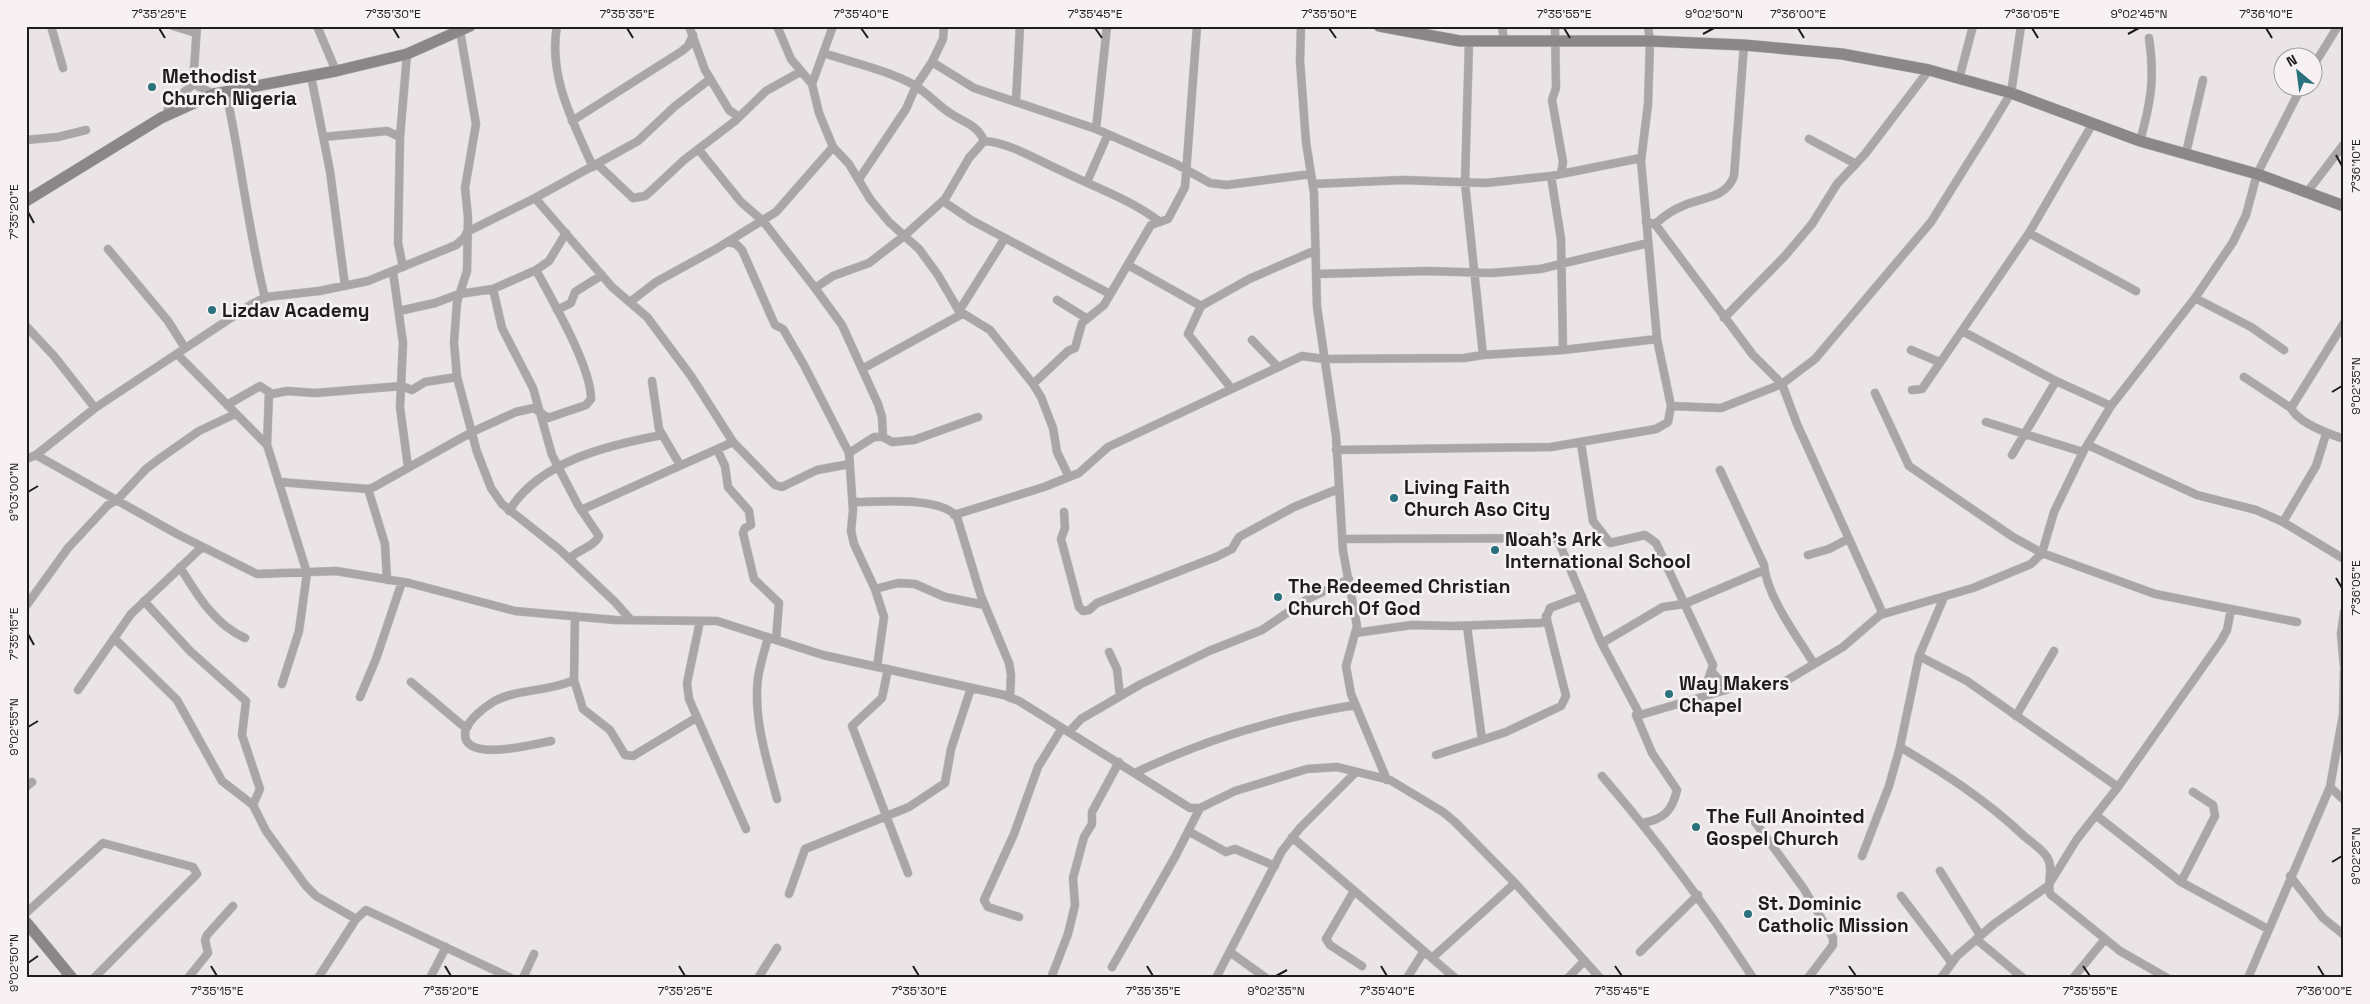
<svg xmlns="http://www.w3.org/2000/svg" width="2370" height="1004" font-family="'Space Grotesk',sans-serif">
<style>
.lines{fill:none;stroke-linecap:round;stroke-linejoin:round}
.street-casing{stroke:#c5c0c2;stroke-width:9}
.secondary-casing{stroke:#c5c0c2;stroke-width:12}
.street{stroke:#a9a6a7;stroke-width:8}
.secondary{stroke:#8b8788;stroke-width:11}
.ticks{fill:none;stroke:#1e1c1c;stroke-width:2}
.poi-dot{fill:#29717c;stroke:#f8f1f3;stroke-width:2}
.labels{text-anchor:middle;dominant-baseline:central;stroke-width:5;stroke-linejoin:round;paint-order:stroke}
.poi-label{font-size:19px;font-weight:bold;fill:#1e1c1c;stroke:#f8f1f3;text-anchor:start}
.neatline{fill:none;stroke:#1e1c1c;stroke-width:2}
.ticks-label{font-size:12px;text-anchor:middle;fill:#1e1c1c}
</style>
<rect width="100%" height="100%" fill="#eae4e6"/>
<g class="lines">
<defs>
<path id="street" d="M51 26 63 68
M173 26 196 33
M317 26 336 71
M557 26C548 76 573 122 593 167
M689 26 705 70 729 110 739 117
M777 26 791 59 812 84 819 113 833 147 849 164 870 199 889 222 919 249 938 275 959 311 990 330 1033 384 1041 397 1053 428 1057 452 1069 477
M1301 26 1300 61 1306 142 1314 193 1317 307 1336 436 1343 551 1357 626 1346 666 1351 694 1387 780
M1502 26 1504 40
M1555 26 1556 88 1552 100 1563 162 1561 174
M460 31 476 124 465 188 468 217 467 271 457 302 454 342 457 377 477 452 491 488 502 504 560 550 615 602 631 620
M1469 41 1465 183 1483 355
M824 53C853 63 887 70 914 85 928 93 939 107 953 115 966 123 978 126 984 141
M932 62 974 88 1096 129 1176 164 1210 183 1227 185 1311 174
M2312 68 2338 26
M311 76 330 171 345 286
M1959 79 1973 26
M193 84 214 94
M812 84 833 26
M226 92C241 160 248 230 265 298
M1016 101 1020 26
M167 115C168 97 183 96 193 84L197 26
M572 121 682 51 688 46 693 35
M1096 129 1107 26
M323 137 387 131 400 137
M1809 139 1856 164
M26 140 58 137 86 130
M2140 141C2151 102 2155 78 2149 38
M699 150 741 202 763 221 815 288 842 325 878 404 882 417 883 437
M2186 153 2203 80
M597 164 633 198 645 196 652 190 684 160 735 121 766 91 800 72
M1551 176 1561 239 1563 350
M859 179 906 109 916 86 932 62 943 39 944 26
M1087 182 1108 134
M1313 184 1403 180 1485 183 1551 176 1641 158
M2308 191 2344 144
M535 198 612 287 647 317 691 376 733 442 775 485 782 487 817 470 850 464
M943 201 971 220 1110 294
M1646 222 1655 224 1753 355 1782 384 1797 424 1883 614
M1655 224C1664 216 1674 209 1685 205 1704 197 1726 198 1734 176L1744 45
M2029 233 2136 291
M728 242 736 244 742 250 775 325 783 329 804 365 849 453 853 510 851 531 854 544 875 589 884 617 877 667
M108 249 168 321 185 348
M1128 265 1201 306 1249 279 1316 250
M403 267 398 243 400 137 407 54
M393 272 403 343 400 407 408 467
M1316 274 1427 271 1491 273 1540 269 1648 243
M815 288 833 276 869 263 904 236 945 199 969 158 984 141C1009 142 1041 162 1064 172 1096 188 1132 200 1160 222
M493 289 502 328 533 388 552 455 578 505 599 536C594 547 577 550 569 559
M2195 298 2251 327 2284 350
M1057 300 1086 318
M630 302 656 282 716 249 776 212 833 147
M1201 306 1188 334 1231 388
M557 310 571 303 575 292 602 275
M399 311 435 303 459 294 493 289 536 270 549 261 566 233
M959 311 1005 238
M1724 318 1784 257 1812 224 1837 184 1865 154 1929 70
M26 326 54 356 95 408
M1962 331 2056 381 2111 406
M1252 340 1277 366
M1911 350 1939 362
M177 354 267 445 269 451 307 573 299 631 282 684
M862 369 962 314
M2244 377 2291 408C2298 423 2329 434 2344 439
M652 381 659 429 680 465
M1033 384 1068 351 1075 348 1082 323 1104 305 1151 225 1168 219 1185 187 1197 26
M1912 390 1922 389 2029 233 2093 123
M1875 393 1909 466 2013 537 2042 553 2155 594 2297 622
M227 405 260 386 272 394 287 391 315 393 402 386 412 390 425 382 457 377
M1671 406 1721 408 1782 384 1815 359 1931 222 1988 131 2011 93 2021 26
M2291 408 2344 323
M1986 422 2083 452
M1581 443 1593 521 1610 543 1645 535 1656 543 1713 665 1707 683 1708 695
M267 445 269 393
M2088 445 2197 495 2256 510 2283 522 2344 559
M717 449 725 466 728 487 749 511 751 525 745 528 743 533 754 579 779 603 776 640
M1336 450 1551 447 1656 429 1668 422 1671 406 1657 339 1641 161 1648 104 1650 41 1648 26
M849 453 874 437H883L892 442 914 440 978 417
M36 455 177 534 257 574 336 571 409 583 515 611 615 620 717 621 823 655 1004 695 1019 701 1190 808H1200L1235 791 1307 769 1337 767 1390 780 1443 812 1455 822 1515 883 1600 978
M2012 455 2056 381
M26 459 36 455 95 408 252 304 266 297 319 291 368 281 456 245 464 238 467 232 535 198 638 141 674 107 710 79
M1720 470 1764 565C1767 597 1797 636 1814 664
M279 482 368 489 374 487 472 432 516 412 534 408 548 418 586 405 591 399C591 366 552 300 536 270
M368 489 385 544 387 580
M853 502C878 502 941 496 957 517L981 596 1009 663 1011 675 1010 698
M581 510 733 442
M509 511C539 461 609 445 662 435
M1064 512 1065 528 1061 539 1079 607 1083 611 1089 610 1097 603 1216 557 1232 549 1239 537 1294 507 1338 489
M954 515 1044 487 1079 473 1108 447 1302 356 1324 359 1464 358 1483 355 1563 350 1657 339
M2283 522 2316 466 2326 434
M1342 539 1554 538 1558 540 1601 642 1640 715 1743 685C1759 682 1765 687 1779 685L1843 647 1880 615 1973 588 2031 564 2042 553 2054 512 2083 452 2111 406 2195 298 2233 242 2246 215 2257 174 2301 88
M1808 555 1829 549 1848 539
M180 567C197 595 215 625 245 638
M875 589 898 583 915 584 945 597 985 605
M144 601 190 651 246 701 242 735 260 789 253 805
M26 606 68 548 108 505 117 500 146 469 159 459 199 431 235 414
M2344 612 2341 634 2344 667
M575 616 574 680 583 709 610 730 625 755 633 756 696 718
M700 621 687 683 689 699 746 829
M1467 626 1482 740
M1355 633 1412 625 1453 626 1541 623 1545 621 1550 608 1582 596
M768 637C765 650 760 664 758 678 753 719 767 760 777 799
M114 638 177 700 222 781 253 805 266 831 306 886 316 896 356 919
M1602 643 1663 607 1684 604 1764 570
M1109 652 1117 669 1120 696
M1919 656 1967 681 2118 787
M888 669 882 698 852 726 908 873
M1711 671 1728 689
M411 682 462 725 468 726
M78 690 131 614 202 547
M360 697 376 659 402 582
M1638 712 1636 715 1652 753 1677 790C1672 811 1664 819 1643 823
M2016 716 2054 651
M1069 732 1081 719 1141 684 1209 651 1262 630 1306 600 1349 579
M551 741C535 744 456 765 466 729 470 719 483 708 493 702 517 688 550 692 574 680
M1900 747C1944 773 1986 800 2024 836 2031 842 2042 849 2047 857 2054 868 2047 882 2050 894L2120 951 2167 978
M1436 755 1506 732 1561 706 1566 696 1546 616
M1135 773C1203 740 1281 717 1355 705
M1602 776C1657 840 1707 907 1753 978
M26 787 32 782
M2330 787 2344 800
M2097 816 2181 882 2268 929
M1752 818 1804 889 1833 938V945L1808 978
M1188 831 1226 852 1235 849 1275 866
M1292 837 1455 978
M1862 856 1889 786 1900 747 1919 656 1944 597
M1940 871 1980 935
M2290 876 2323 918 2344 935
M2181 882 2215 816 2213 805 2193 792
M1354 891 1326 939 1330 945 1362 966
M789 894 805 849 909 807 945 783 951 749 971 688
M1901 896 1952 963
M26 913 103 843 193 867 197 874 94 978
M1019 917 988 907 984 900 1014 834 1038 767 1062 728
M1976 939 2023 978
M1230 952 1266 978
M1640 952 1698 895
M1432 958 1515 883
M1112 967 1175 857 1200 808
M188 978 208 953 205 940 207 935 233 906
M318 978 356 919 366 910 511 978
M430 978 446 947
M523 978 534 954
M758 978 777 948
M1051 978 1068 934 1075 905 1073 878 1084 837 1092 824V812L1119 762
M1216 978 1282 851 1300 828 1356 772
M1407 978 1424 951
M1568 978 1584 961
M1941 978 1957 956 1994 924 2048 886 2077 839 2118 787 2221 641 2227 630 2231 609
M2073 978 2105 939
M2248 978 2330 787 2343 715 2344 670"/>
<path id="secondary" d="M1379 26 1460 41H1650L1744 45 1842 54 1929 70 2011 93 2140 141 2257 174 2344 206
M26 201 161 118 214 94 336 71 407 54 470 26
M26 922 72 978"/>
</defs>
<use href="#street" class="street-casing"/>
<use href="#secondary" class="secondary-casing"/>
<use href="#street" class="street"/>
<use href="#secondary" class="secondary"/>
</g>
<path class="ticks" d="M159 28 165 38M393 28 399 38M627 28 633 38M861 28 868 38M1095 28 1102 38M1329 28 1336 38M1564 28 1570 38M1798 28 1804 38M2032 28 2038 38M2266 28 2272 38M1703 34 1714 28M2128 34 2139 28M2336 155 2342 166M28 212 34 223M2332 392 2342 386M28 492 38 486M2336 578 2342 588M28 634 34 645M28 727 38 721M2332 862 2342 856M28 963 38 956M211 966 217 976M445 966 451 976M679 966 685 976M913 966 919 976M1147 966 1153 976M1381 966 1387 976M1615 966 1622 976M1849 966 1856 976M2083 966 2090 976M2318 966 2324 976M1276 976 1287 970"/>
<g class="poi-dot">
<circle cx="152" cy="87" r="5"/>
<circle cx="212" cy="310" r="5"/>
<circle cx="1394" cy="498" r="5"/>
<circle cx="1495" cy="550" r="5"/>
<circle cx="1278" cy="597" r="5"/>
<circle cx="1669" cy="694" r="5"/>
<circle cx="1696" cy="827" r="5"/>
<circle cx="1748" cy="914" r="5"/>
</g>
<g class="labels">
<g class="poi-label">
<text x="162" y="76">Methodist<tspan x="162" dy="22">Church Nigeria</tspan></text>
<text x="222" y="310">Lizdav Academy</text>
<text x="1404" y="487">Living Faith<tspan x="1404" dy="22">Church Aso City</tspan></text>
<text x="1505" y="539">Noah's Ark<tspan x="1505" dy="22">International School</tspan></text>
<text x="1288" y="586">The Redeemed Christian<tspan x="1288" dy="22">Church Of God</tspan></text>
<text x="1679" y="683">Way Makers<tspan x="1679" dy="22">Chapel</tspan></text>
<text x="1706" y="816">The Full Anointed<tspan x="1706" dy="22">Gospel Church</tspan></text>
<text x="1758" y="903">St. Dominic<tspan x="1758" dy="22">Catholic Mission</tspan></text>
</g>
</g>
<rect width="2370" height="1004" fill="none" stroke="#f8f1f3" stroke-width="55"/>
<g transform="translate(2298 72) rotate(331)"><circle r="24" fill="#f8f1f3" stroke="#a19c9d"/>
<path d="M0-4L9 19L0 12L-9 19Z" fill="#29717c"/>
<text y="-8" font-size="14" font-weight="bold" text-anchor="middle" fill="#1e1c1c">N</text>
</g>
<rect x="28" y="28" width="2314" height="948" class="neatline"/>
<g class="ticks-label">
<text x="159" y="18">7°35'25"E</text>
<text x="393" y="18">7°35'30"E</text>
<text x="627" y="18">7°35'35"E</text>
<text x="861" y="18">7°35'40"E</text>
<text x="1095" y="18">7°35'45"E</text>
<text x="1329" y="18">7°35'50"E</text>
<text x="1564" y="18">7°35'55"E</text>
<text x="1714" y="18">9°02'50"N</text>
<text x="1798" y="18">7°36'00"E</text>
<text x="2032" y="18">7°36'05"E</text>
<text x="2139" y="18">9°02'45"N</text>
<text x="2266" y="18">7°36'10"E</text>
<text transform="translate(2356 166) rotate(-90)" y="4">7°36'10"E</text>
<text transform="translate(14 212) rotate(-90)" y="4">7°35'20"E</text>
<text transform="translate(2356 386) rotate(-90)" y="4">9°02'35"N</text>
<text transform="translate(14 492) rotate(-90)" y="4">9°03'00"N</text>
<text transform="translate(2356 588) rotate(-90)" y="4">7°36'05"E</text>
<text transform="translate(14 634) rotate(-90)" y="4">7°35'15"E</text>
<text transform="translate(14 727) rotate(-90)" y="4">9°02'55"N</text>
<text transform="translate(2356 856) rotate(-90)" y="4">9°02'25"N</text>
<text transform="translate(14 963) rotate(-90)" y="4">9°02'50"N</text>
<text x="217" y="995">7°35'15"E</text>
<text x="451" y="995">7°35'20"E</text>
<text x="685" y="995">7°35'25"E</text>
<text x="919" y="995">7°35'30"E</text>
<text x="1153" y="995">7°35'35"E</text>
<text x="1276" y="995">9°02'35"N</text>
<text x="1387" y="995">7°35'40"E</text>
<text x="1622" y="995">7°35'45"E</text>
<text x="1856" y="995">7°35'50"E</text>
<text x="2090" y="995">7°35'55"E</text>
<text x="2324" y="995">7°36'00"E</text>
</g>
</svg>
